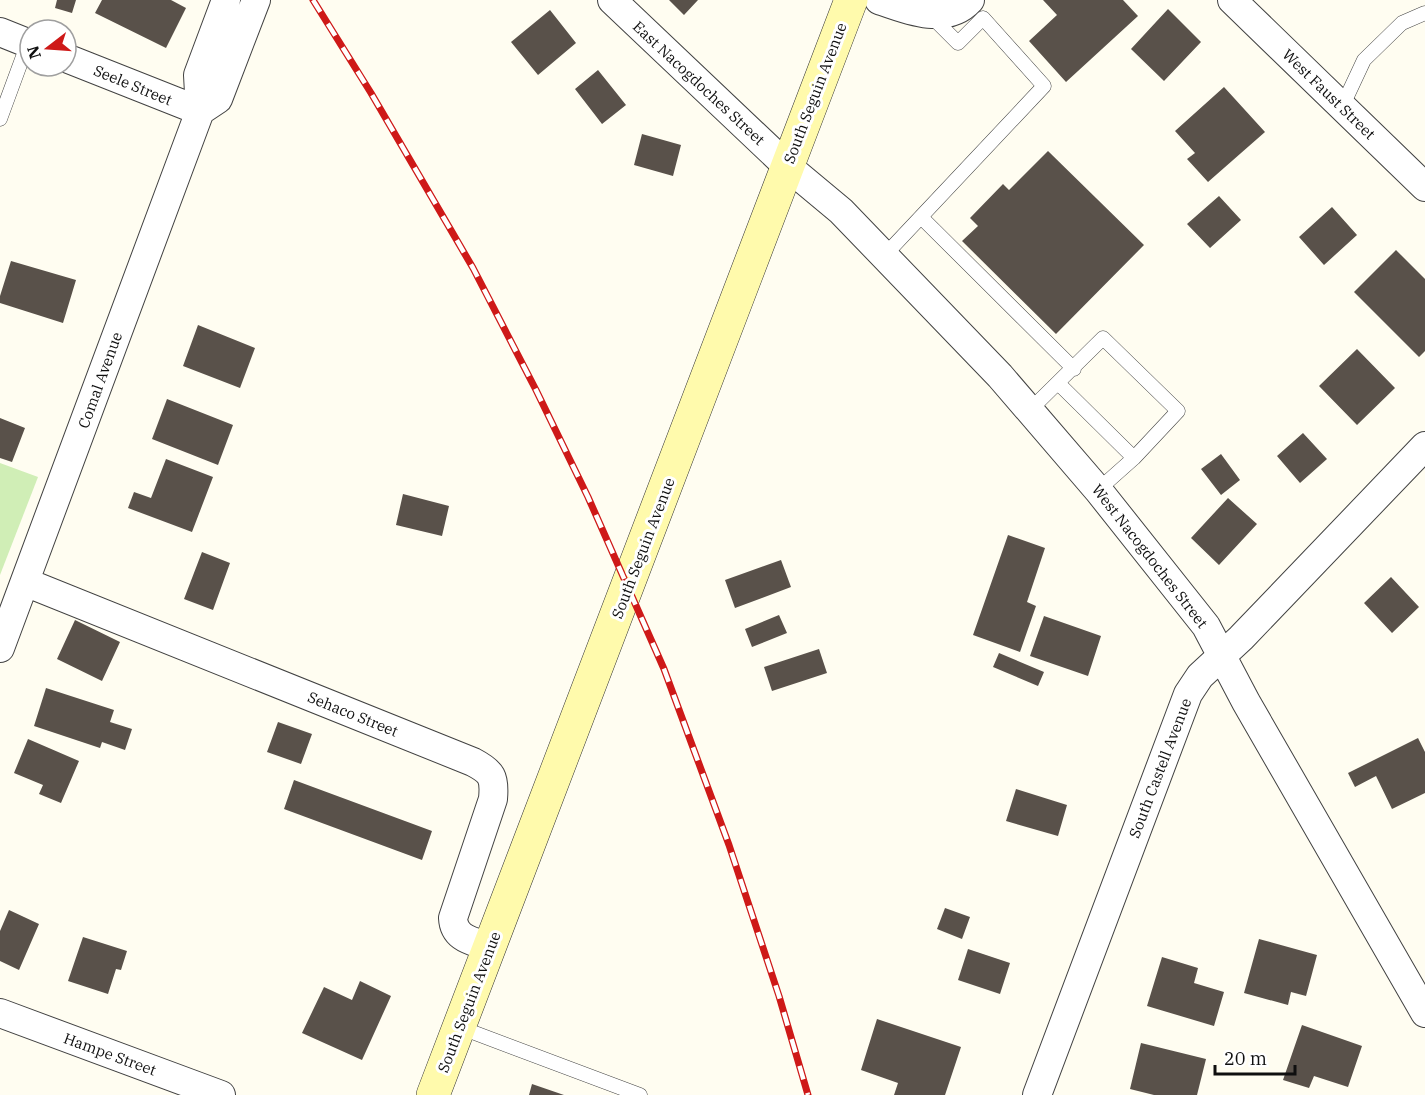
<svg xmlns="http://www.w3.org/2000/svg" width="1425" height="1095" font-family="'IBM Plex Serif',serif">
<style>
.green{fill:#d0eeb6}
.building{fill:#59514a}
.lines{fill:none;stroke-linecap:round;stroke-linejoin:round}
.service-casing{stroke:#424242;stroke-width:15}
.minor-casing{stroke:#424242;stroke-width:30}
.secondary-casing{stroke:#313131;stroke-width:34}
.service{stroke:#fff;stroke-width:14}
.minor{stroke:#fff;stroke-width:28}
.secondary{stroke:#fffaac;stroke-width:33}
.rail-casing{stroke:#ce1918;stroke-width:7}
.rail{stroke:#fff;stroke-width:4.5;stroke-dasharray:14;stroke-linecap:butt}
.labels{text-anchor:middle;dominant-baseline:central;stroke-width:6;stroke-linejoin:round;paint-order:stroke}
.street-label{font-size:15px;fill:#0f0f0f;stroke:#fff}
</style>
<rect width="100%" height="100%" fill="#fffdf1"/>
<path class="green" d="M0 463 38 477 0 575Z"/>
<path class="building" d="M57 0H76L72 13 55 8Z
M102 0H171L186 8 166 48 95 13Z
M669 0H698L684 15Z
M1043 0H1123L1138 16 1066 82 1029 41 1057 15Z
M1168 9 1201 42 1164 81 1131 49Z
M550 10 576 43 538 75 511 42Z
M598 70 626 105 602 124 575 89Z
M1224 87 1265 132 1208 182 1187 159 1195 153 1175 131Z
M642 134 681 145 673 176 634 165Z
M1048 151 1144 245 1056 334 962 241 978 226 970 218 1003 184 1009 190Z
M1219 196 1241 220 1210 248 1187 224Z
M1332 207 1357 235 1324 265 1299 237Z
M1396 250 1425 279V351L1419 357 1354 292Z
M11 261 76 280 63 323 0 303V296Z
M198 325 255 348 240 388 183 366Z
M1357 349 1395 388 1357 425 1319 386Z
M167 399 233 425 218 465 152 439Z
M0 418 25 428 12 462 0 458Z
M1303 433 1327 459 1300 483 1277 456Z
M1221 454 1240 480 1221 495 1201 469Z
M166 459 213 477 192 532 128 508 134 492 151 498Z
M403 494 449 506 442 536 396 525Z
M1228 498 1257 524 1219 565 1191 538Z
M1008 535 1045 548 1027 602 1036 606 1020 652 973 635Z
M202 552 230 563 213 610 184 599Z
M781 560 791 587 735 608 725 580Z
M1391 577 1419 607 1392 633 1364 603Z
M779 615 787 633 752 647 745 629Z
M1044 616 1101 636 1088 676 1030 656Z
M75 620 120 642 102 681 57 659Z
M819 649 827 673 772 691 764 667Z
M999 653 1044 672 1038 686 993 667Z
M46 688 114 710 110 722 132 729 125 750 102 742 100 748 34 726Z
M278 722 312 734 301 764 267 752Z
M1418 738 1425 752V793L1392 809 1376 776 1355 787 1348 773Z
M28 739 79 761 61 803 39 794 43 785 14 773Z
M294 780 432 831 422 860 284 809Z
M1016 789 1067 805 1058 836 1006 821Z
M945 908 970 917 962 939 937 929Z
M9 910 39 924 19 970 0 961V931Z
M83 937 127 951 121 970 116 969 108 994 68 981Z
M1259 939 1317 955 1306 996 1291 992 1288 1005 1244 993Z
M968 949 1010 963 1000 994 958 980Z
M1162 957 1198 968 1194 983 1224 992 1214 1026 1147 1006Z
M360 981 391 996 362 1060 302 1033 324 987 352 1000Z
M877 1019 961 1047 945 1095H894L898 1083 861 1070Z
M1302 1025 1362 1046 1348 1087 1314 1076 1309 1088 1283 1080Z
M1141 1043 1206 1059 1197 1095H1154L1130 1089Z
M532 1084 564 1095H529Z"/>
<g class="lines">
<defs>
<path id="service" d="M1342 107 1364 60 1402 23 1425 13
M0 119 28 43
M921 217 1074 369
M884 256 1044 86 983 18 958 43 931 16
M1058 383 1134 458
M1030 410 1103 338 1178 411 1134 458 1098 490
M459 1027 640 1095"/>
<path id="minor" d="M612 0 787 166 841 211 1000 376 1098 490 1206 626 1246 702 1425 1013
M879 0C907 10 946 26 970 0
M1232 0 1425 187
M0 32 30 44
M66 58 200 111
M200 111 218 99 256 0
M25 582 473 762C492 772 495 777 493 799L453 918C454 939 473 941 489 947
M0 648 200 111 198 75 226 0
M0 1013 221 1095
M1037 1095 1188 694 1200 676 1241 638 1425 446"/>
<path id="secondary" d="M433 1095 851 0"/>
</defs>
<use href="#service" class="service-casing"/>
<use href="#minor" class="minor-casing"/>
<use href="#secondary" class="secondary-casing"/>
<use href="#service" class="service"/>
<use href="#minor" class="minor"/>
<use href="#secondary" class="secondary"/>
<defs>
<path id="rail" d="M313 0 371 93 473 268 536 390 588 497 664 669 729 845 779 996 808 1095"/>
</defs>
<use href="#rail" class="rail-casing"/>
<use href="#rail" class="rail"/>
</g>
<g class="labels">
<g class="street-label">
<text transform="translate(699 83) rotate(43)">East Nacogdoches Street</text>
<text transform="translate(133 85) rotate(22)">Seele Street</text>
<text transform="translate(815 93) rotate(-69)">South Seguin Avenue</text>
<text transform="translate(1329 94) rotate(44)">West Faust Street</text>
<text transform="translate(100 380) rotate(-70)">Comal Avenue</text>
<text transform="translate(643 548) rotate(-69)">South Seguin Avenue</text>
<text transform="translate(1150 556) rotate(52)">West Nacogdoches Street</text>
<text transform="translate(353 714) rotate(22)">Sehaco Street</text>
<text transform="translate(1160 768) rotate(-69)">South Castell Avenue</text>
<text transform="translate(469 1002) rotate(-69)">South Seguin Avenue</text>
<text transform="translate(110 1054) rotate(20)">Hampe Street</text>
</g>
</g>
<g transform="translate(48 48) rotate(253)"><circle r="28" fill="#ffffff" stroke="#9f9f9f" stroke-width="1.5"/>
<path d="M0-4.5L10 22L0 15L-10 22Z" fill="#ce1918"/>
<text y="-9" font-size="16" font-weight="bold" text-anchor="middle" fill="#0f0f0f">N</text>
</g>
<path d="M1215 1065v9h80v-9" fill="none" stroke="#0f0f0f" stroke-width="3"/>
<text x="1224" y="1065" font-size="18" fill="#0f0f0f" stroke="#ffffff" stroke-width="4.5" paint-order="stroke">20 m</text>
</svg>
